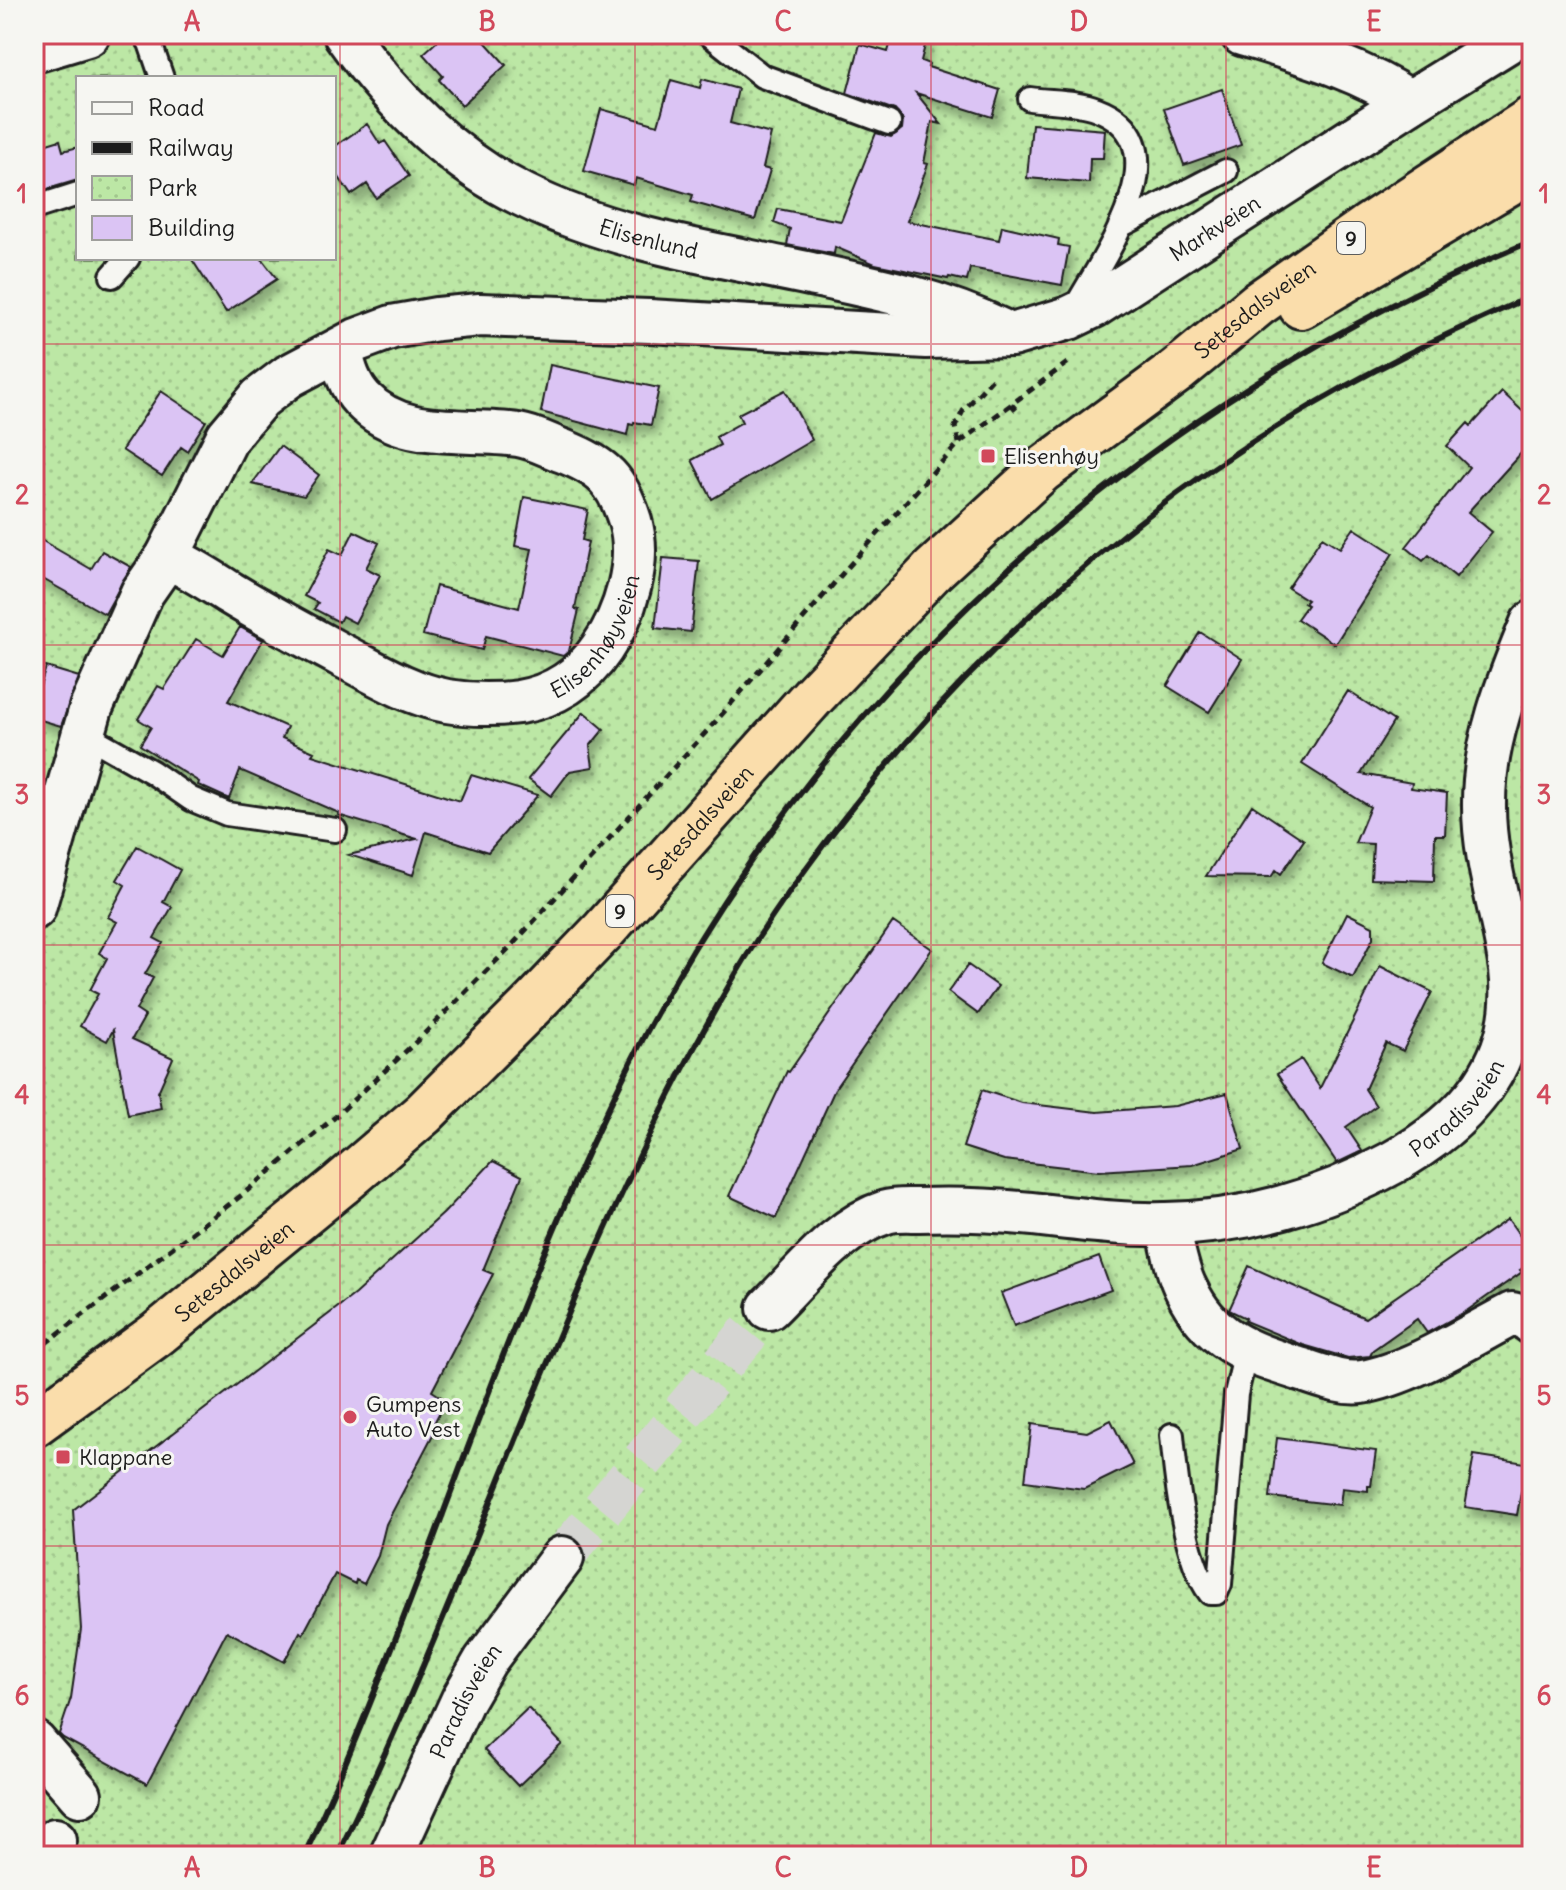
<svg xmlns="http://www.w3.org/2000/svg" width="1566" height="1890" font-family="Delius,sans-serif">
<style>
.park{fill:url(#park-dots);stroke:#6c8260;stroke-width:2;fill-rule:evenodd}
.building{fill:#dbc4f4;stroke:#1c1c1c;stroke-width:2;filter:url(#shadow)}
.lines{fill:none;stroke-linecap:round;stroke-linejoin:round}
.street-tunnel{stroke:#d5d5d2;stroke-width:42;stroke-dasharray:42 21;stroke-linecap:butt}
.lane-casing{stroke:#1c1c1c;stroke-width:28}
.street-casing{stroke:#1c1c1c;stroke-width:48}
.secondary-casing{stroke:#1c1c1c;stroke-width:50}
.highway-casing{stroke:#1c1c1c;stroke-width:50}
.path{stroke:#1c1c1c;stroke-width:5;stroke-dasharray:8 6;stroke-linecap:butt}
.lane{stroke:#f6f6f2;stroke-width:22}
.street{stroke:#f6f6f2;stroke-width:42}
.secondary{stroke:#f6f6f2;stroke-width:44}
.highway{stroke:#faddab;stroke-width:44}
.rail{stroke:#1c1c1c;stroke-width:6}
.grid{fill:none;stroke:#d1495b;stroke-width:2;stroke-opacity:0.55}
.poi-dot{fill:#d1495b;stroke:#f6f6f2;stroke-width:3}
.labels{text-anchor:middle;dominant-baseline:central;stroke-width:6;stroke-linejoin:round;paint-order:stroke}
.shield{fill:#f6f6f2;stroke:#5d5d5c;stroke-width:2}
.shield-label{font-size:20px;font-weight:bold;fill:#1c1c1c}
.street-label{font-size:22px;fill:#1c1c1c;stroke:#f6f6f2}
.poi-label{font-size:22px;fill:#1c1c1c;stroke:#f6f6f2;text-anchor:start}
.neatline{fill:none;stroke:#d1495b;stroke-width:3}
.grid-label{font-size:26px;text-anchor:middle;font-weight:bold;fill:#d1495b}
</style>
<defs>
<pattern id="park-dots" width="8" height="8" patternUnits="userSpaceOnUse" patternTransform="scale(2)"><rect width="8" height="8" fill="#bce7a5"/><path d="M2 2h.1M6 6h.1" fill="none" stroke="#a1c68d" stroke-width="1.8" stroke-linecap="round"/></pattern>
<filter id="shadow"><feDropShadow dx="5" dy="9" stdDeviation="4" flood-color="#0004"/></filter>
</defs>
<rect width="100%" height="100%" fill="#f6f6f2"/>
<filter id="ink" filterUnits="userSpaceOnUse"><feTurbulence type="fractalNoise" baseFrequency=".0125" numOctaves="2"/><feDisplacementMap in="SourceGraphic" scale="16" xChannelSelector="R" yChannelSelector="G"/><feConvolveMatrix kernelMatrix="1 2 1 2 8 2 1 2 1" color-interpolation-filters="sRGB"/></filter>
<g filter="url(#ink)">
<path class="park" d="M34 34H1532V1856H34ZM78 78H334V258H78Z"/>
<path class="building" d="M445 34H478L506 65 462 105 439 80 443 76 423 54Z
M893 34H928L921 61 929 64 928 67 1000 90 992 117 916 93 941 124 932 122 924 163 928 164 907 221 999 240 1002 226 1059 239 1058 245 1069 247 1062 285 970 268 967 281 949 277 948 279 875 264 835 247 834 254 787 245 790 229 774 223 778 209 841 221 876 133 891 137 902 129 903 120 895 110 847 93 860 44 888 52Z
M702 79 738 89 730 123 771 134 763 168 770 170 755 220 691 202 693 195 636 178 634 185 584 171 601 109 658 125 671 80 700 88Z
M1222 89 1241 145 1184 165 1164 109Z
M367 124 380 144 385 141 409 176 376 198 367 184 351 195 334 170V147Z
M1032 124 1105 130 1103 158H1090L1089 183 1027 178Z
M60 140 63 151 78 147V180L34 193V148Z
M191 258H261L277 279 226 312Z
M550 365 659 388 651 425 634 422 633 425 629 424 627 435 541 412Z
M785 390 812 440 712 499 692 460 720 445 716 437 742 422 738 414Z
M161 391 206 421 187 451 181 447 162 476 122 450Z
M1502 392 1532 420V441L1468 512 1492 532 1456 577 1429 555 1423 561 1406 547 1469 467 1447 446 1468 423 1471 426Z
M280 446 319 475 304 496 252 484Z
M524 497 588 510 582 540 588 542 575 609 579 610 569 651 563 656 486 636 482 650 423 635 436 586 519 608 532 549 515 546Z
M1354 528 1393 553 1335 644 1297 619 1307 605 1304 603 1307 600 1288 588 1322 537 1340 548Z
M354 531 379 543 366 568 380 575 355 623 342 616 339 622 314 609 318 603 304 596 329 549 342 555Z
M34 536 91 569 102 551 131 567 105 614 34 574Z
M663 558 699 561 691 632 655 628Z
M240 627 263 640 228 701 287 727 282 738 314 752 312 755 460 801 471 775 538 795 488 852 426 832 413 875 349 855 417 839 338 815 339 813 240 770 229 799 198 785 199 782 140 745 151 727 138 719 158 686 164 689 196 639 223 655Z
M1200 632 1242 659 1209 712 1167 686Z
M46 667 79 677 61 726 34 718V706Z
M1348 691 1394 721 1361 774 1412 783 1411 788 1447 793 1445 835H1435L1434 881 1371 879 1373 844 1355 843 1370 807 1302 764Z
M584 712 604 729 590 746 593 767 570 771 551 796 528 779Z
M1252 805 1304 840 1281 874 1276 870 1271 877 1206 876Z
M137 846 180 870 163 902 172 907 154 938 163 943 145 974 153 978 136 1010 145 1016 132 1039 173 1058 158 1092 161 1108 128 1115 113 1030 107 1041 80 1026 98 994 90 990 107 958 99 953 117 922 108 917 125 885 117 880Z
M1347 913 1373 926V938L1353 978 1322 963Z
M893 922 932 949 836 1087 776 1218 729 1196 787 1071 789 1072Z
M968 965 998 986 978 1014 948 992Z
M1380 966 1432 992 1403 1051 1386 1043 1365 1089 1376 1106 1346 1127 1362 1151 1337 1163 1277 1074 1301 1059 1320 1088Z
M982 1090 1022 1103 1097 1112 1175 1106 1227 1093 1243 1149 1192 1165 1099 1171 1004 1160 963 1147Z
M493 1161 522 1176 483 1270 493 1274 432 1391 446 1400 433 1425 437 1427 386 1524 378 1556 364 1584 356 1580 355 1584 335 1574 303 1634 300 1632 284 1662 227 1631 147 1784 63 1738 59 1734 71 1698 81 1629 73 1510 355 1294 444 1213Z
M1508 1219 1532 1253V1262L1520 1270 1522 1272 1465 1312 1427 1333 1417 1319 1373 1350 1370 1356 1348 1358 1303 1345 1245 1321 1246 1318 1229 1310 1249 1266 1365 1318Z
M1099 1257 1111 1290 1014 1326 1001 1293Z
M1111 1420 1133 1465 1084 1489 1025 1481 1032 1424 1087 1432Z
M1277 1438 1376 1451 1371 1486H1368V1491L1342 1488 1340 1505 1270 1497Z
M1474 1455 1532 1464V1493L1521 1492 1517 1515 1465 1507Z
M528 1708 562 1744 518 1786 484 1750Z"/>
<g class="lines">
<path class="street-tunnel" d="M562 1558 769 1308"/>
<defs>
<path id="lane" d="M144 34 150 43 162 78
M709 34 762 76 889 123
M1030 99C1051 102 1077 101 1097 109 1187 143 1102 259 1074 310
M34 208 78 194
M1120 226 1226 171
M112 276 128 258
M85 734 152 772 191 799 227 814 335 830
M1172 1435C1176 1478 1184 1559 1210 1593H1216L1220 1584 1236 1394 1246 1352"/>
<g id="street">
<path id="s1" d="M345 34C392 100 449 159 523 195 613 240 717 254 815 275 881 289 939 301 1000 330"/>
<path d="M1242 34C1300 52 1358 68 1410 102"/>
<path id="s2" d="M167 557C190 567 209 580 230 593 266 615 304 635 341 655 374 672 409 694 447 701 471 705 494 705 519 702 555 696 582 678 602 648 625 615 642 562 630 521 617 480 604 467 563 451 549 446 533 437 518 435 466 427 402 442 362 399 349 385 345 369 340 350"/>
<path id="s3" d="M34 908 91 708 142 593 167 557 228 436 260 398 289 376 357 340 392 327 437 319 480 315 649 321 926 337 1012 335 1069 318 1094 306 1410 102 1520 34"/>
<path d="M1167 1224C1173 1245 1176 1270 1186 1289 1210 1340 1246 1352 1296 1368 1317 1374 1340 1385 1362 1382 1408 1375 1470 1336 1512 1314L1527 1318 1532 1323"/>
<path id="s4" d="M769 1308C804 1274 838 1227 886 1212 896 1209 908 1210 918 1210 965 1208 1011 1211 1058 1217 1094 1221 1130 1225 1166 1224 1244 1223 1324 1200 1392 1163 1466 1122 1522 1062 1511 970 1504 916 1484 862 1484 807 1483 743 1508 681 1532 623"/>
<path d="M34 1742 80 1795"/>
<path d="M47 1856 55 1840"/>
<path id="s5" d="M391 1856 463 1699 485 1661 562 1558"/>
</g>
<path id="secondary" d="M34 50 87 34"/>
<g id="highway">
<path d="M1301 306 1532 169"/>
<path id="s6" d="M34 1424 156 1335 341 1184 424 1113 534 1003 604 930 815 694 934 569 1042 470 1178 370 1258 304 1366 228 1532 119"/>
</g>
</defs>
<use href="#lane" class="lane-casing"/>
<use href="#street" class="street-casing"/>
<use href="#secondary" class="secondary-casing"/>
<use href="#highway" class="highway-casing"/>
<path class="path" d="M1011 404 1019 413
M959 443 955 427 963 411 995 376
M34 1352 242 1195 334 1118 419 1039 514 943 717 720 848 567 959 443 1070 361"/>
<use href="#lane" class="lane"/>
<use href="#street" class="street"/>
<use href="#secondary" class="secondary"/>
<use href="#highway" class="highway"/>
<path class="rail" d="M304 1856C407 1635 477 1401 576 1179 614 1092 657 1006 708 926 902 616 1195 379 1532 241
M337 1856C449 1627 530 1383 641 1153 676 1080 714 1007 758 938 894 731 1074 550 1286 421 1365 372 1448 333 1532 296"/>
</g>
</g>
<path class="grid" d="M340 34V1856M635 34V1856M931 34V1856M1226 34V1856M34 344H1532M34 645H1532M34 945H1532M34 1245H1532M34 1546H1532"/>
<g class="poi-dot">
<rect x="980" y="448" width="16" height="16" rx="4"/>
<circle cx="350" cy="1417" r="8"/>
<rect x="55" y="1449" width="16" height="16" rx="4"/>
</g>
<g class="labels">
<g class="shield">
<rect x="1337" y="222" width="28" height="32" rx="6"/>
<rect x="606" y="895" width="28" height="32" rx="6"/>
</g>
<g class="shield-label">
<text x="1351" y="238">9</text>
<text x="620" y="911">9</text>
</g>
<g class="street-label">
<text stroke="none"><textPath href="#s3" startOffset="1566">Markveien</textPath></text>
<text stroke="none"><textPath href="#s1" startOffset="376">Elisenlund</textPath></text>
<text stroke="none"><textPath href="#s6" startOffset="1658">Setesdalsveien</textPath></text>
<text stroke="none"><textPath href="#s2" startOffset="496">Elisenhøyveien</textPath></text>
<text stroke="none"><textPath href="#s6" startOffset="900">Setesdalsveien</textPath></text>
<text stroke="none"><textPath href="#s4" startOffset="756">Paradisveien</textPath></text>
<text stroke="none"><textPath href="#s6" startOffset="252">Setesdalsveien</textPath></text>
<text stroke="none"><textPath href="#s5" startOffset="172">Paradisveien</textPath></text>
</g>
<g class="poi-label">
<text x="1004" y="456">Elisenhøy</text>
<text x="366" y="1404">Gumpens<tspan x="366" dy="25">Auto Vest</tspan></text>
<text x="79" y="1457">Klappane</text>
</g>
</g>
<rect width="1566" height="1890" fill="none" stroke="#f6f6f2" stroke-width="88"/>
<rect x="76" y="76" width="260" height="184" fill="#f6f6f2" stroke="#9f9f9c" stroke-width="2"/>
<rect x="92" y="102" width="40" height="12" fill="#f6f6f2" stroke="#9f9f9c" stroke-width="2"/>
<text x="148" y="116" font-size="24" fill="#1c1c1c">Road</text>
<rect x="92" y="142" width="40" height="12" fill="#1c1c1c" stroke="#9f9f9c" stroke-width="2"/>
<text x="148" y="156" font-size="24" fill="#1c1c1c">Railway</text>
<rect x="92" y="176" width="40" height="24" fill="url(#park-dots)" stroke="#9f9f9c" stroke-width="2"/>
<text x="148" y="196" font-size="24" fill="#1c1c1c">Park</text>
<rect x="92" y="216" width="40" height="24" fill="#dbc4f4" stroke="#9f9f9c" stroke-width="2"/>
<text x="148" y="236" font-size="24" fill="#1c1c1c">Building</text>
<rect x="44" y="44" width="1478" height="1802" class="neatline"/>
<g class="grid-label">
<text x="192" y="31">A</text>
<text x="487" y="31">B</text>
<text x="783" y="31">C</text>
<text x="1079" y="31">D</text>
<text x="1374" y="31">E</text>
<text x="22" y="203">1</text>
<text x="1544" y="203">1</text>
<text x="22" y="504">2</text>
<text x="1544" y="504">2</text>
<text x="22" y="804">3</text>
<text x="1544" y="804">3</text>
<text x="22" y="1104">4</text>
<text x="1544" y="1104">4</text>
<text x="22" y="1405">5</text>
<text x="1544" y="1405">5</text>
<text x="22" y="1705">6</text>
<text x="1544" y="1705">6</text>
<text x="192" y="1877">A</text>
<text x="487" y="1877">B</text>
<text x="783" y="1877">C</text>
<text x="1079" y="1877">D</text>
<text x="1374" y="1877">E</text>
</g>
</svg>
